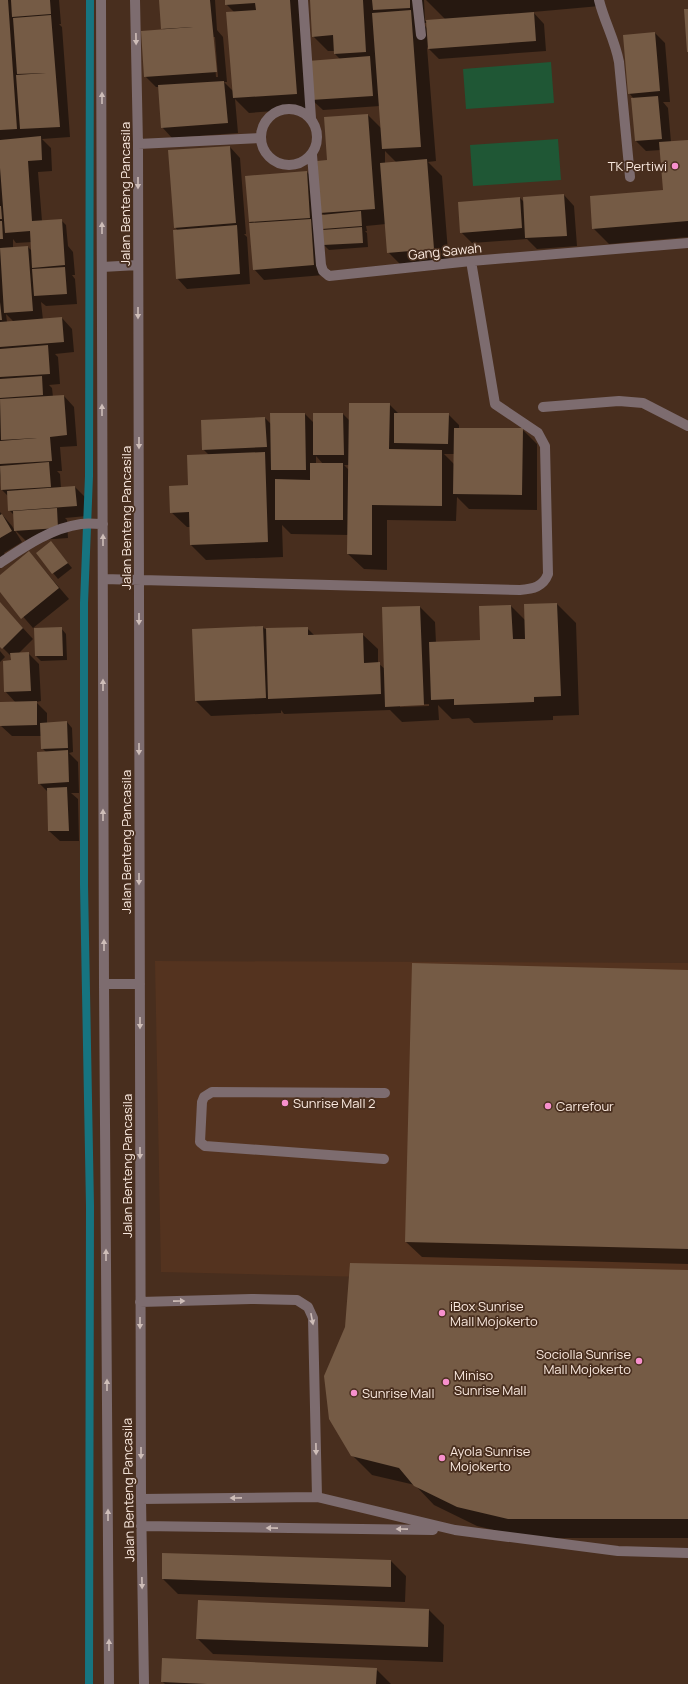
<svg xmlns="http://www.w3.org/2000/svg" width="688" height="1684" font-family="Manrope,sans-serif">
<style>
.built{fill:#54331f}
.green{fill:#1f5735}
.shadow{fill:#0007;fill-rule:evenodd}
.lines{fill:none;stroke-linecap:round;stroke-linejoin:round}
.stream{stroke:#167480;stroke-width:8}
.building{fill:#755b45}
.minor{stroke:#7d6c6f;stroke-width:10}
.oneway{fill:#cebdb8}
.poi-dot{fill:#f790cd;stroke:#482e1e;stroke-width:1.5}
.labels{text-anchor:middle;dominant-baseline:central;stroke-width:3.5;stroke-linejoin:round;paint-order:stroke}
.poi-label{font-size:13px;fill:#fae9df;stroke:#482e1e;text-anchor:start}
.street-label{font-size:13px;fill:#fae9df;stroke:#482e1e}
</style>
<rect width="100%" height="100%" fill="#482e1e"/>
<path class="built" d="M155 961 688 963V1285L161 1272Z"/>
<path class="green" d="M551 62 554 103 466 109 463 69Z
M558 139 561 180 473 186 470 145Z"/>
<path class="shadow" d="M0 0H59L61 24H59L62 27 70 137 42 139 51 148 52 171 38 172 42 221 61 220 66 225 68 246 73 252 75 275H72L75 279 77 304 46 306 41 302 43 320 62 318 72 329 74 352 55 354 58 357 60 384 49 385 52 388 53 397 64 396 74 407 77 446 60 447 62 471H57L60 474 61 488 75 487 86 498 87 516 65 518 67 520 68 538 26 541 16 531 14 515 9 510 8 496 2 490 0 475ZM13 239 16 243 32 242V251L28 247 13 248ZM6 314 14 322H7Z
M160 0H215L217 30 223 37 227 82H224L233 91 234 12 226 4V0H299L308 62 341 60 335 54V51H328L313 36 311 0H424L425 21 445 19 426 0H599L600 6 533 12 544 24 546 51 439 59 427 47 436 161 428 162 442 176 449 264 403 267 388 252 386 224 366 226 367 231H365L367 233 368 247 329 250 324 245V215L319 210 324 275 264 280 254 269 252 224 249 222 307 172 319 185 329 161 368 115 381 128 380 106 323 110 311 99 312 108 249 113 235 99 238 133 172 138 162 127 159 87H156L145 76 164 30 162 28ZM422 23H427V28ZM213 37H215L218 77H216ZM385 151 397 163H385Z
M655 33 665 43 670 102H663L668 108 671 142 688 141V237L609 244 593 228 664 191 661 150 646 151 636 141 634 99 629 93Z
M230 147 240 158 246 234H244L247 237 250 284 187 289 177 278 178 231 175 227Z
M564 195 574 206 577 246 537 249 527 239 472 243 461 232 520 198 524 202Z
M389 404 399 414H448L459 425V429H522L537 444V510L469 509 457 497 456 521 387 520V570L364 569 348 554 349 535 291 534 282 525 283 557 206 560 191 545V527H187L171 512 209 455 203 449 265 418 272 425 305 414 314 423 343 414 350 421ZM444 454H454V464ZM316 456 323 464H316ZM344 465H349V470Z
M0 512 12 526 22 542 4 553 9 561 0 566Z
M51 543 72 568 58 579 37 553Z
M29 552 69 599 33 628 0 590V576Z
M0 603 33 639 18 654H29L39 664 41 701 36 702 47 713V723L67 722 72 728 73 752 69 753 78 762 79 793H71L78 799 79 841H60L49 831 48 792 39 783 46 752 42 748V736H12L1 726 16 703 5 691 12 657 0 645Z
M557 604 576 623 579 715 553 716V720L474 723 469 718 452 719 438 705 439 720 402 722 390 710 284 714 281 710V713L211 716 196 701 263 627 265 629 307 628 315 636 362 634 378 649V663L385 669 420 607 435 622 436 643 481 641 511 606 526 621ZM429 704V706L400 707V705Z
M61 628 66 634 67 660 41 661 36 656Z
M0 651 5 657 0 662Z
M688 971V1264L422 1257 406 1242Z
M688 1271V1538H528L477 1526 434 1505 415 1485 372 1475 352 1455Z
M391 1561 406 1576 405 1602 178 1594 163 1579Z
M429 1610 444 1625 443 1662 213 1654 197 1638Z
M376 1669 391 1684H165L162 1681Z"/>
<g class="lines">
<path class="stream" d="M89 1684 90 1206 84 885V603L89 476 90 0"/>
</g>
<path class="building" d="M0 0H8L17 129 0 130Z
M11 0H50L51 14 12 17Z
M159 0H210L217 72 144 77 141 31 193 27 161 29Z
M225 0H290L297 94 233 98 226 12 256 10 255 3 225 5Z
M310 0H363L366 52 334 54 333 35 312 37Z
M372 0H410V8L373 10Z
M684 9H688V52H687Z
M411 10 421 147 382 149 372 13Z
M534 12 536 41 428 49 426 20Z
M51 15 60 127 20 129 16 75 46 73 17 74 13 18Z
M655 32 660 91 628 94 623 35Z
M370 56 373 96 311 100 308 61Z
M224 81 228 123 161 128 158 85Z
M658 96 662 139 635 141 631 98Z
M368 114 375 209 320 213 317 161 327 160 324 117Z
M41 136 42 160 28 161 32 221 62 219 65 265 32 268 30 231 5 233 0 168V140Z
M688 140V221L592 229 590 196 663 190 659 142Z
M230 146 236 223 174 228 168 150Z
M427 159 434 249 387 253 380 163Z
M307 171 310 218 249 222 245 176Z
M564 194 567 236 525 238 523 197Z
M520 197 522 228 460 233 458 202Z
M0 206H1L2 219H0Z
M361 211 362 226 322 229 321 215Z
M311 219 314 265 253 270 249 223Z
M0 221H2L3 239H0Z
M237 225 240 274 176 279 173 230Z
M362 227 363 243 323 245 322 230Z
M28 246 33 311 4 313 0 248Z
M65 267 67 294 34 296 32 269Z
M0 302 2 320H0Z
M62 317 64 342 0 347V322Z
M48 345 50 374 0 377V349Z
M42 376 43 395 0 398V379Z
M64 395 67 435 50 437 52 461 0 464V441L37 438 1 440 0 399Z
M349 403H390L389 449 442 450V506L372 505V555L347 554Z
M270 413H305L306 470H271Z
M313 413H343L344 455H313Z
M394 413H449L448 444 394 443Z
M265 417 267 447 202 450 201 420Z
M454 428H523L522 495 453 494Z
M265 452 268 542 190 545 189 512 170 513 169 486 188 485 187 455Z
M49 462 51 487 1 490 0 466Z
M310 463H343V520H275V479L310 480Z
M75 486 77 506 8 511 7 491Z
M57 508 58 528 14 531 13 511Z
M2 514 12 531 0 538V515Z
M51 541 68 563 52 574 36 553Z
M29 551 59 588 21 619 0 592V575Z
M0 602 23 628 2 649 0 647Z
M557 603 561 696 534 697V702L454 705V699L431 700 429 642 480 640 479 606 511 605 513 639H525L524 604Z
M420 606 424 705 385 707 382 607Z
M263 626 266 698 195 701 192 629Z
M62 627 63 656H35L34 628Z
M308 627V635L363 633 364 663 380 662 381 694 268 699 266 628Z
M29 652 31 691 4 692 3 661 11 660 10 653Z
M37 701V725L0 726V702Z
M67 721 68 748 41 749 40 723Z
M68 750 69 782 38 784 37 752Z
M67 787 69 831H48L47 788Z
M412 963 688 970V1249L405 1242Z
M350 1263 688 1270V1519H508L457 1507 414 1486 399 1468 351 1456 329 1419 324 1376 345 1327Z
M162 1553 391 1560V1587L162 1579Z
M198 1600 429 1609 428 1647 196 1639Z
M162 1658 377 1668 376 1684H207L161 1682Z"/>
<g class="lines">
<path class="minor" d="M101 0 104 984 109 1684
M135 0 138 144 141 1499 144 1684
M303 0 311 118
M417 0 421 35
M599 0C604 21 615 40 619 62L630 177
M261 137a28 28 0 1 1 56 0a28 28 0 1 1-56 0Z
M138 144 261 138
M312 155 321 265 323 271 329 276 471 261 688 243
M102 267 138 265
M543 407 619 401 643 403 688 426
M0 563C24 547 51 528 81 524 88 523 95 524 103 524
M103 579 520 590C533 589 543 587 548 574L545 446 538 433 495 404 471 261
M104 984H140
M384 1159 205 1146 200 1142 202 1102 204 1097 212 1092 385 1093
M140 1302 251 1299 297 1300 308 1307 313 1318 317 1497
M141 1499 317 1497 455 1530 618 1551 688 1553
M141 1526 433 1530"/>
</g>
<defs><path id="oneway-solid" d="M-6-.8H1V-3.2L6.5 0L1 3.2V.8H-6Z"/></defs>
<g class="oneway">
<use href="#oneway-solid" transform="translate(136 39) rotate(89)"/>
<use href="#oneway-solid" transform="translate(102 98) rotate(-90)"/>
<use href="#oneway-solid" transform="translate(138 183) rotate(90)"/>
<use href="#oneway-solid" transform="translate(102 228) rotate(-90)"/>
<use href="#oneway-solid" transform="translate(138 313) rotate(90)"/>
<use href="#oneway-solid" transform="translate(102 410) rotate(-90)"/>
<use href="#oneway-solid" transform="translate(139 443) rotate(90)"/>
<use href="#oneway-solid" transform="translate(103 540) rotate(-90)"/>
<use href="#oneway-solid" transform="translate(139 619) rotate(90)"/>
<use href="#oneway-solid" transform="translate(103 685) rotate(-90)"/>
<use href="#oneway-solid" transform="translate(139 749) rotate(90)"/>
<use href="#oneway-solid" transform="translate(103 815) rotate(-90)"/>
<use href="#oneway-solid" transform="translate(139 879) rotate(90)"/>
<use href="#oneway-solid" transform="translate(104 945) rotate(-90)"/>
<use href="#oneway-solid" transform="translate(140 1023) rotate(90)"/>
<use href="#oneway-solid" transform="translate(140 1153) rotate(90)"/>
<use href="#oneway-solid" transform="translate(106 1255) rotate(-90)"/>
<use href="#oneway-solid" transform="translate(179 1301) rotate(-1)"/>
<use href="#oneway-solid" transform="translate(312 1319) rotate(79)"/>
<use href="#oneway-solid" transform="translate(140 1323) rotate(90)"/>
<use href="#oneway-solid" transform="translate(107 1385) rotate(-90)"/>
<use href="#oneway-solid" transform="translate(316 1449) rotate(89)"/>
<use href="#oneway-solid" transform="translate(141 1453) rotate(90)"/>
<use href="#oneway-solid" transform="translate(236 1498) rotate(179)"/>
<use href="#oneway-solid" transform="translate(108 1515) rotate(-90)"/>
<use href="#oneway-solid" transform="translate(272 1528) rotate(-179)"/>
<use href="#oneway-solid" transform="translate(402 1529) rotate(-179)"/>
<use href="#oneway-solid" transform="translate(142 1583) rotate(89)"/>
<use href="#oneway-solid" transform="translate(109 1645) rotate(-90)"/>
</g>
<g class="poi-dot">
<circle cx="675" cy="166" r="4"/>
<circle cx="285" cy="1103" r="4"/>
<circle cx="548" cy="1106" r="4"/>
<circle cx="442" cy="1313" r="4"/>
<circle cx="639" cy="1361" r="4"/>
<circle cx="446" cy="1382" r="4"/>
<circle cx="354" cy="1393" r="4"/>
<circle cx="442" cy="1458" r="4"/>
</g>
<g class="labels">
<g class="poi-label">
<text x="667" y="166" text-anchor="end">TK Pertiwi</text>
<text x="293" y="1103">Sunrise Mall 2</text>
<text x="556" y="1106">Carrefour</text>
<text x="450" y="1306">iBox Sunrise<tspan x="450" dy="15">Mall Mojokerto</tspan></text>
<text x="631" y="1354" text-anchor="end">Sociolla Sunrise<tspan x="631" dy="15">Mall Mojokerto</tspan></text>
<text x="454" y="1375">Miniso<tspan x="454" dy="15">Sunrise Mall</tspan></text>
<text x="362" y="1393">Sunrise Mall</text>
<text x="450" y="1451">Ayola Sunrise<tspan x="450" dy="15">Mojokerto</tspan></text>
</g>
<g class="street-label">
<text transform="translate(125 194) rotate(-90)">Jalan Benteng Pancasila</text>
<text transform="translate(445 251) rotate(-6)">Gang Sawah</text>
<text transform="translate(126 518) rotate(-90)">Jalan Benteng Pancasila</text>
<text transform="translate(126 842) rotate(-90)">Jalan Benteng Pancasila</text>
<text transform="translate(127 1166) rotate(-90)">Jalan Benteng Pancasila</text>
<text transform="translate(128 1490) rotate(-91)">Jalan Benteng Pancasila</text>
</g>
</g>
</svg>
